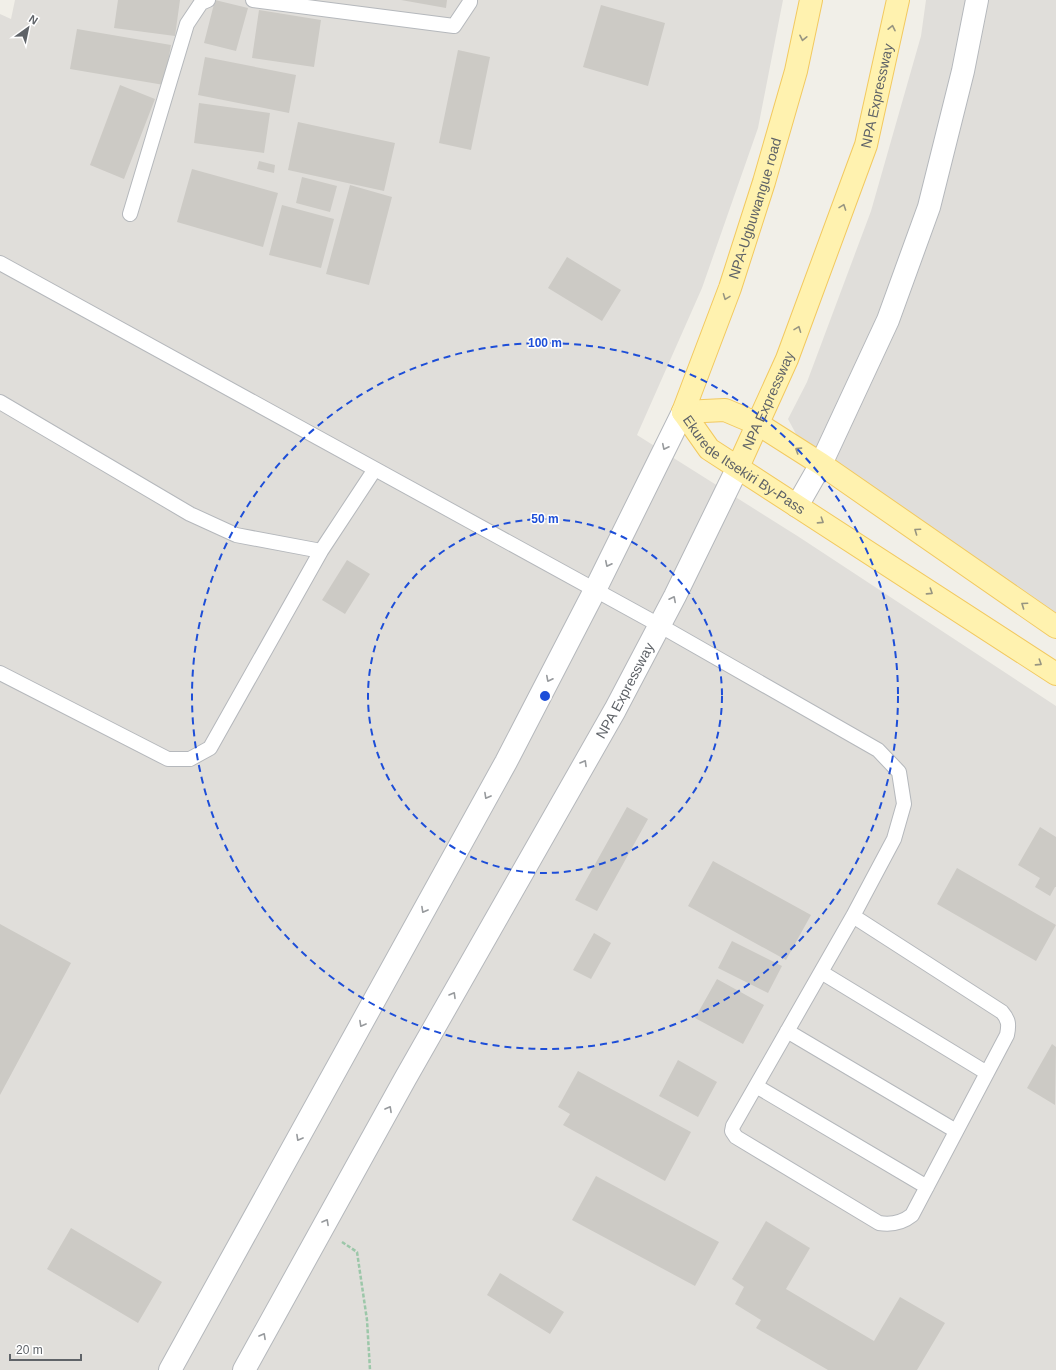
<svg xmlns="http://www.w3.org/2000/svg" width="1056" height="1370" font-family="Arial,sans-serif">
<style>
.industrial{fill:#e0deda}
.building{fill:#cccac5}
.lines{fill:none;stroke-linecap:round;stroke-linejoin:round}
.service-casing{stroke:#b5b8bc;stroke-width:16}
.minor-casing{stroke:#b5b8bc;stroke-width:24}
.primary-casing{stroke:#f2c960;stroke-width:24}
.path{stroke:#9cc7a9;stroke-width:2.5;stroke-dasharray:4 2;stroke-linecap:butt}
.service{stroke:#fff;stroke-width:14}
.minor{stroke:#fff;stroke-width:22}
.primary{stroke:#fff2af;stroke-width:22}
.oneway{stroke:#979581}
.oneway2{stroke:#979a9d}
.ring{fill:none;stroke:#1d4ed8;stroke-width:2;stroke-dasharray:7 5}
.labels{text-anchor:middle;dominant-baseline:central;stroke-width:3;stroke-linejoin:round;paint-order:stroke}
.street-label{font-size:14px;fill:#5f6368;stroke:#fff}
.centre{fill:#1d4ed8;stroke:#fff;stroke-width:2}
.ring-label{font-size:12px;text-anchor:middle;font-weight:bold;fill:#1d4ed8;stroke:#fff;stroke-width:3;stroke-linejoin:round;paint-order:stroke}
</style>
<rect width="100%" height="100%" fill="#f1efe8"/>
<path class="industrial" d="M15 0H783L758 128 702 288 637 435 799 537 1056 706V1370H0V14L11 19Z
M926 0H1056V620L803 447 788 419 807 382 871 211 921 36Z"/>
<path class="building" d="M118 0H180L175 36 114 28Z
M215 0 248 8 236 51 204 43Z
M401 0H447L446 8Z
M601 5 665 23 648 86 583 67Z
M259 10 321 20 314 67 252 58Z
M77 29 171 45 164 85 70 69Z
M458 50 490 57 471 150 439 143Z
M205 57 296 75 289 113 198 95Z
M120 85 155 99 124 179 90 165Z
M199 103 270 113 264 153 194 143Z
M298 122 395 143 384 191 288 170Z
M259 161 275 165 274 173 257 169Z
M192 169 278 193 263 247 177 222Z
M302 177 337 186 330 212 296 203Z
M350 185 392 197 369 285 326 274Z
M282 205 334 219 321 268 269 255Z
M567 257 621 290 602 321 548 288Z
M347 560 370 574 345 614 322 600Z
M627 807 648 819 597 911 575 900Z
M1040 827 1056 837V887H1055L1050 896 1035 887 1040 878 1018 865Z
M713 861 811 915 786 960 688 906Z
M957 868 1056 925 1036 961 937 904Z
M0 924 71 963 0 1095Z
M594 933 611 943 591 979 573 970Z
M732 941 782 966 768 993 718 968Z
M717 979 764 1005 743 1044 695 1018Z
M1052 1044 1056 1047 1055 1105 1027 1088Z
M678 1060 717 1082 698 1117 659 1096Z
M578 1071 691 1132 665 1181 563 1125 570 1114 558 1107Z
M596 1176 719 1242 695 1286 572 1220Z
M766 1221 810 1248 786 1289 874 1341 900 1297 945 1323 917 1370H828L756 1328 761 1320 735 1304 744 1287 732 1279Z
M71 1228 162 1282 138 1323 47 1269Z
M500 1273 564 1312 550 1334 487 1295Z"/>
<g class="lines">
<defs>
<path id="service" d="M253 0 454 26 470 2V0
M130 214 187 24 201 3 208 0
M0 263 659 625 878 750 899 772 904 804 894 839 853 916 733 1126 732 1131 736 1137 879 1223C891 1225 902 1223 912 1215L1007 1035C1009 1025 1009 1020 1002 1012L853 916
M0 402 190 514 236 535 321 551
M0 673 168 759H190L210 748 321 551 375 469
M821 972 987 1073
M787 1031 956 1131
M756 1086 927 1187"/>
<g id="minor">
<path d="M797 506 821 464 888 320 929 207 963 71 977 0"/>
<path d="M170 1370 506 762 595 590 683 412"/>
<path id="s1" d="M244 1370 405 1079 615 710 675 596 738 467"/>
</g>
<g id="primary">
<path id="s2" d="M683 412 709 449 1056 674"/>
<path d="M683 412 725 410 758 424 821 464 1056 627"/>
<path id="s3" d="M683 412 730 288 764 182 796 71 811 0"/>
<path id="s4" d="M738 467 787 359 866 145 898 0"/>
</g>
</defs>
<use href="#service" class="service-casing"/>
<use href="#minor" class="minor-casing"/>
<use href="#primary" class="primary-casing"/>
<path class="path" d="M342 1242 357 1252 367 1320 370 1370"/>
<use href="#service" class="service"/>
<use href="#minor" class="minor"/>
<use href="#primary" class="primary"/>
</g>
<defs><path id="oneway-chevron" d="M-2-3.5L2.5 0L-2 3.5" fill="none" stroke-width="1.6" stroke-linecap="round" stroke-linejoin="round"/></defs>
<g class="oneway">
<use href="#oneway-chevron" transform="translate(892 28) rotate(-78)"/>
<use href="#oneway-chevron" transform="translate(803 38) rotate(102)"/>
<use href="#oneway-chevron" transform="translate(843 207) rotate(-70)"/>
<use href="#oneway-chevron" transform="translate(726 297) rotate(111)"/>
<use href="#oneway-chevron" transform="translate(798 329) rotate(-69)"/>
<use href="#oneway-chevron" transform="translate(798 450) rotate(-147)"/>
<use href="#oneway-chevron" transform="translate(821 521) rotate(33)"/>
<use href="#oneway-chevron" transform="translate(917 531) rotate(-145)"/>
<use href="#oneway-chevron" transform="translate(930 592) rotate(33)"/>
<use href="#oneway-chevron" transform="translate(1024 605) rotate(-145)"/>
<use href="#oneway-chevron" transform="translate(1039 663) rotate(33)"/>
</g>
<g class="oneway2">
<use href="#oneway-chevron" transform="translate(665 447) rotate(116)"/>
<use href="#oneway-chevron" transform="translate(608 564) rotate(116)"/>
<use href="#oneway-chevron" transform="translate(673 599) rotate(-63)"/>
<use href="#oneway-chevron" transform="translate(549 679) rotate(117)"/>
<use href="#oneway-chevron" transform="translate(584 763) rotate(-60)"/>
<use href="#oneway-chevron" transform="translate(487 796) rotate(119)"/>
<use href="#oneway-chevron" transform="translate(424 910) rotate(119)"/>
<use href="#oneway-chevron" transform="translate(453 995) rotate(-60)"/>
<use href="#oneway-chevron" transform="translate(362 1024) rotate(119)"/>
<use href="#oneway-chevron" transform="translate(389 1109) rotate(-61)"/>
<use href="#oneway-chevron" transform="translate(299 1138) rotate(119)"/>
<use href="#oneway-chevron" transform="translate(326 1222) rotate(-61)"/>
<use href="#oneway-chevron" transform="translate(263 1336) rotate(-61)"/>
</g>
<g class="ring">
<circle cx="545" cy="696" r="177"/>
<circle cx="545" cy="696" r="353"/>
</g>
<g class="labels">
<g class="street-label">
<text stroke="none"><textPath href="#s4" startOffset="397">NPA Expressway</textPath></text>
<text stroke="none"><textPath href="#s3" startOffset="216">NPA-Ugbuwangue road</textPath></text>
<text stroke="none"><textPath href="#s4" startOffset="73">NPA Expressway</textPath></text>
<text stroke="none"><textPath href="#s2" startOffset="82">Ekurede Itsekiri By-Pass</textPath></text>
<text stroke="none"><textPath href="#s1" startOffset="779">NPA Expressway</textPath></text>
</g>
</g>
<circle cx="545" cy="696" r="6" class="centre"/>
<g class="ring-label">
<text x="545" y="347">100 m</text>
<text x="545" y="523">50 m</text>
</g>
<g transform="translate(28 28) rotate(33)" stroke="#ffffff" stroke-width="3" paint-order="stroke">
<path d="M0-3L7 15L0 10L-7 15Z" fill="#5f6368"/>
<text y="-6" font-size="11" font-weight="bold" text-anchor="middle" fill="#5f6368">N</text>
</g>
<path d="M10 1354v6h71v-6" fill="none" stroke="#5f6368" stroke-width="2"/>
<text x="16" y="1354" font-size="12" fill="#5f6368" stroke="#ffffff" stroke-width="3" paint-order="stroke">20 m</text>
</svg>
